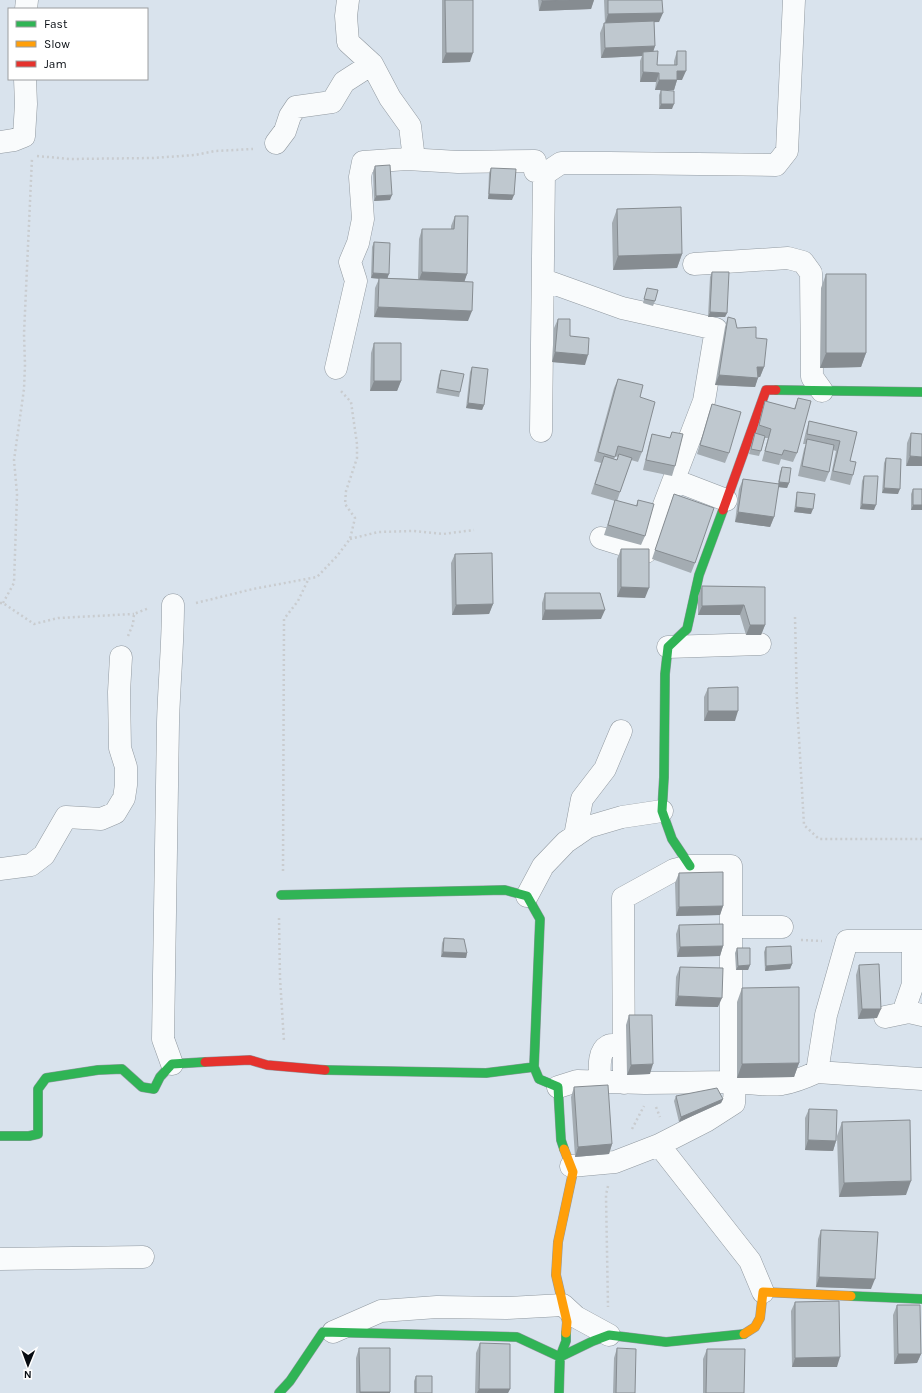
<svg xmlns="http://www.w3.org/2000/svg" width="922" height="1393" font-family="Karla,sans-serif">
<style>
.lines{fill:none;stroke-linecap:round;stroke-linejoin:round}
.street-casing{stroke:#9199a0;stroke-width:23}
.fast-casing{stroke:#9199a0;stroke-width:10}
.slow-casing{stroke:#9199a0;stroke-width:10}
.jam-casing{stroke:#9199a0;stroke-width:10}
.path{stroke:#c9cccf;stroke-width:2.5;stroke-dasharray:2 3;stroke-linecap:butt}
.street{stroke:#f9fbfc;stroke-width:22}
.fast{stroke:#30b455;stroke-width:9}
.slow{stroke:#ff9f0a;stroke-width:9}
.jam{stroke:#e5322d;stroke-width:9}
.wall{fill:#a4acb2;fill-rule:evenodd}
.shaded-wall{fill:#868c91}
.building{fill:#bfc8cf;stroke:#868c91}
</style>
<rect width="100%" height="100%" fill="#d9e3ed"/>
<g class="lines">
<defs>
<path id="street" d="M26 9 27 0
M0 142 14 140 24 136 26 104 25 79
M276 143 285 131 290 116 296 107 332 102 344 82 372 64
M407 159 458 162 535 161V171H549L561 163H609L776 165 787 151 794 0
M694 264 788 258 803 262 811 273 812 377 822 391
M544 280 622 308 716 329 704 401 646 552 601 538
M336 368 356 281 350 262 358 243 363 219 360 177 363 162 407 159 413 151 410 126 390 98 372 64 348 42 346 16 348 0
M541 431 544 171
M674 480 726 500
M668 647 760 644
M575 836 582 799 605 769 621 731
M0 869 31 865 44 855 66 817 101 819 115 813 124 798 126 785V767L120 748 119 692 121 657
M527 896 543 866 566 842 588 827 622 817 662 811
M731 927H782
M903 1013 913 984V941
M885 1017 909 1012 922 1015
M172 1064 163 1039C165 934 167 829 168 723 169 684 173 645 173 605
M817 1072 922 1079
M600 1082C600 1071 597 1052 608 1046 612 1044 619 1045 623 1045
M735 1082C750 1083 766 1086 782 1084 794 1082 806 1077 817 1072L826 1015 847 941H922
M624 1083 623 898 674 870 690 866H731V1081
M558 1087 577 1081 645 1083 735 1082 734 1103 706 1121 659 1145
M571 1166 615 1162 659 1145 750 1261 763 1292
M0 1259 143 1257
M333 1332 381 1311 437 1307 507 1308 563 1305 576 1317 609 1335"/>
<path id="fast" d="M776 390 922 392
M690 866 672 839 662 811 664 777 665 674 668 647 687 629 699 575 723 510
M281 895 505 890 527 896 540 919 534 1067 539 1079 558 1087 561 1140 564 1149
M325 1070 486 1073 534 1067
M0 1136H29L38 1134V1089L46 1078 98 1070 122 1069 142 1087 154 1089 160 1077 172 1064 205 1062
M851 1296 922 1299
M279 1393 290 1381 323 1332 517 1337 560 1357 593 1341 609 1335 666 1342 744 1334
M559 1393 560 1357 566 1341V1333"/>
<path id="slow" d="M564 1149 573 1172 558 1242 556 1275 567 1322 566 1333
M744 1334 755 1327 760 1318 763 1292 851 1296"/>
<path id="jam" d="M723 510 766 390H776
M205 1062 250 1060 267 1065 325 1070"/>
</defs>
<use href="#street" class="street-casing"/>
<use href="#fast" class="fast-casing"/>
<use href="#slow" class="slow-casing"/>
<use href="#jam" class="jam-casing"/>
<path class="path" d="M37 156 70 159 153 158 195 155 215 151 253 149
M350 539 378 532 413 531 443 534 474 530
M0 603H3L34 624 58 618 134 614
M3 603 14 583 17 494 14 460 24 389 25 365 24 334 32 158
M196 603 253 589 317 577 337 556 350 539 355 518 345 504 346 491 357 458V444L351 402 340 390
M795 617 797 703 804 825 819 839H922
M128 636 133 624 134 614 149 608
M283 871 284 619 298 601 309 578
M279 918 280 978 284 1042
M801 940 822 941
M656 1107 660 1117
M632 1129 644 1106
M608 1186 606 1195 608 1307"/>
<use href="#street" class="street"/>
<use href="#fast" class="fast"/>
<use href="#slow" class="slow"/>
<use href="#jam" class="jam"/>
</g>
<path class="wall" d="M442 0H473L470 62 442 63Z
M538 0H594L591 9 539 11Z
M604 0H662L659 22H654L655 46 653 51 657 65H674V61L677 51 682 80H677L674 90H655L656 82H640V61L642 56 601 58 600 33 604 23H605Z
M661 90 672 109H659V95Z
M375 166 390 200 374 201 373 171Z
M491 168 512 200 488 199 489 173Z
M617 209 682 254 677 268 613 270 612 223Z
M455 216 467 274 464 281 468 321 374 317 375 288 379 279 371 278 372 247 374 242 388 278 418 279 419 239 422 229H451V226Z
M712 272 727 313 725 317H708L710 277Z
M826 274 866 353 861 367 820 368 821 288Z
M647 288 655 301 653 306 643 303Z
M728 317 737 328 756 338 764 367 760 377H758L755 387 715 385 725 327Z
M558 319 570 336 585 365 552 362 554 328Z
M374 343 401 381 397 391H370L371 353Z
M472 367 484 405 482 410 466 408 470 372Z
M441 370 460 392 459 397 436 393 439 375Z
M618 379 640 397 642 452 638 462 631 460 617 501 636 506 638 500 645 536 641 545 604 535 615 501 591 494 601 463 594 461 614 388ZM615 456 618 457 617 460 614 459Z
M798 398 797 453 793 462 781 459 779 465 762 461 768 438H765L759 456 749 454 753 438 755 433H756L762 411 765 401 794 409Z
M712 404 729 453 725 463 697 454 709 413Z
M809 421 857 432 850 461 853 475 850 485 830 480 836 451 833 450 829 472 825 482 798 476 804 449 806 444H803L806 431Z
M672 432 675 466 672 476 643 470 649 444 652 434 670 438Z
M911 433 922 434 906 466 907 443Z
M886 458 898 494 882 493 884 463Z
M782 467 789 483 787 488 778 487 774 517 770 527 735 522 739 489 743 479 778 484 780 472Z
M864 476 874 510 860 509 862 481Z
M913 489H922V510H911V494Z
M797 492 811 514 794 512 796 497Z
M674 494 695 563 691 573 652 559Z
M621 549 645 598 617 597V559Z
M455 554 493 604 489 614 452 615 451 563Z
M702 586 765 587V625L761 635H746L740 615H698V596Z
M545 593 601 619 542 620V603Z
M708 688 735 721H704V697Z
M679 873 723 906 720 915 676 916 675 883Z
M679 925 723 946 720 956 677 957 676 934Z
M444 938 467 953 466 958 441 957 442 943Z
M766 947 792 964 790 969 765 971 764 952Z
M737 948 750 965 748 970H736L735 953Z
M859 965 877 1018 858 1019 856 975Z
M680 967 718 1007 675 1006 676 977Z
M742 988 799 1063 794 1077 737 1078V1002Z
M629 1015 650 1074 627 1075 626 1025Z
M574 1087 612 1144 609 1154 575 1157 571 1097Z
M676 1096 723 1099 721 1103 679 1122 674 1101Z
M809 1109 836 1141 833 1151 805 1150V1118Z
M842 1122 906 1195 839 1197 837 1136Z
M821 1230 871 1289 816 1287 818 1239Z
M795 1302 837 1367H792L791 1311Z
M897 1305 921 1354 917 1363 894 1364 893 1315Z
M480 1343 510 1389 508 1393H475L476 1353Z
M359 1348 390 1393H356V1358Z
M617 1348 635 1393H613L614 1358Z
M707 1349 744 1393H703V1359Z
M416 1376 432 1393H414V1381Z"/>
<path class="shaded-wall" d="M570 0H594L591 9 539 11 542 1Z
M663 13 659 22 605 24 608 14Z
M655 46 652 56 643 52 642 56 601 58 605 48Z
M446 53H473L470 62 442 63Z
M677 71H686L682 80H676H677L674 90H655L659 80Z
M643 72 659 73 656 82H640Z
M661 104H674L672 109H659Z
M489 194 514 195 512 200 488 199Z
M392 195 390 200 374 201 376 196Z
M682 254 677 268 613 270 618 256Z
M422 272 467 274 464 283 418 282Z
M373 273 389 274 387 279 371 278Z
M378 307 472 311 468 321 374 317Z
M710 312 727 313 725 317H708Z
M555 352 588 355 585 365 552 362Z
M826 353H866L861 367 820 368Z
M757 367H764L760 377H753Z
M719 375 758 378 755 387 715 385Z
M374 381H401L397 391H370Z
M468 403 484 405 482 410 466 408Z
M910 456 922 457V466H906Z
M779 482 789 483 787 488 778 487Z
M884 488 900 489 898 494 882 493Z
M862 504 876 505 874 510 860 509Z
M913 505H922V510H911Z
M796 507 813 509 811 514 794 512Z
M738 512 774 517 770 527 735 522Z
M621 587 649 588 645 598 617 597Z
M493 604 489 614 452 615 456 605Z
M744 605 740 615H698L702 606Z
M545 610H605L601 619 542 620Z
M750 625H765L761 635H746Z
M708 711H738L735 721H704Z
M723 906 720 915 676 916 679 907Z
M723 946 720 956 677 957 680 947Z
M443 952 467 953 466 958 441 957Z
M792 964 790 969 765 971 766 966Z
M750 965 748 970H736L738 966Z
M678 996 722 998 718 1007 675 1006Z
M862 1009H881L877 1018 858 1019Z
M799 1063 794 1077 737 1078 742 1064Z
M653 1064 650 1074 627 1075 631 1065Z
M723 1099 721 1103 679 1122 681 1117Z
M808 1140 836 1141 833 1151 805 1150Z
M612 1144 609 1154 575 1157 578 1147Z
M911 1181 906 1195 839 1197 844 1183Z
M819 1277 875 1279 871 1289 816 1287Z
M898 1354H921L917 1363 894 1364Z
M840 1357 837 1367H792L795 1358Z
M479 1389H510L508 1393H477Z
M360 1392H390V1393H359Z"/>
<path class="building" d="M445 0H473V53H446Z
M542 0H570L542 1Z
M608 0H662L663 13 608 14Z
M654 21 655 46 605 48 604 23Z
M658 51 657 65H677V51H686V71H677V80H659V73L643 72V52Z
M661 90 674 91V104H661Z
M390 165 392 195 376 196 375 166Z
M491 168 516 169 514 195 489 194Z
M681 207 682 254 618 256 617 209Z
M455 216H468L467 274 422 272V229H454Z
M374 242 390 243 389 274 373 273Z
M712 272H729L727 313 710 312Z
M826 274H866V353H826Z
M379 278 473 282 472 311 378 307Z
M647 288 658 290 655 301 644 299Z
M728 317 735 319 737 328 756 327V338L767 339 764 367H757L758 378 719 375Z
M558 319H570V336L589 338 588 355 555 352Z
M374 343H401V381H374Z
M472 367 488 369 484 405 468 403Z
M441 370 464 374 460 392 438 388Z
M618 379 643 385 640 397 655 402 642 452 618 446 615 457 598 452Z
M798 398 811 401 797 453 784 450 782 455 765 451 771 429 759 425 765 401 795 409Z
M712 404 741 412 729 453 700 445Z
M809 421 857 432 850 461 856 462 853 475 833 471 840 441 807 434Z
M672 432 683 434 675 466 646 460 652 434 670 438Z
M755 433 765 436 761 451 751 449Z
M911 433 922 434V457L910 456Z
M807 439 834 445 829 472 802 466Z
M619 454 632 458 620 492 595 484 604 456 617 460Z
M886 458 901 459 900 489 884 488Z
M782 467 791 468 789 483 779 482Z
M864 476H878L876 505 862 504Z
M743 479 779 484 774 517 738 512Z
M913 489H922V505H913Z
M797 492 815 494 813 509 796 507Z
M674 494 714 508 695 563 655 550Z
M615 500 637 506 638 500 654 504 645 536 608 525Z
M621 549H649V588L621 587Z
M492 553 493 604 456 605 455 554Z
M702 586 765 587V625H750L744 605 702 606Z
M545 593H600L605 610H545Z
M738 687V711H708V688Z
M723 872V906L679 907V873Z
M723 924V946L680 947 679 925Z
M444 938 464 939 467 953 443 952Z
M791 946 792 964 766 966V947Z
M737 948H750V965L738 966Z
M879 964 881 1009H862L859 965Z
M680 967 723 968 722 998 678 996Z
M799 987V1063L742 1064V988Z
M629 1015H652L653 1064 631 1065Z
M608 1085 612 1144 578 1147 574 1087Z
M717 1088 723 1099 681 1117 676 1096Z
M809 1109 837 1110 836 1141 808 1140Z
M910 1120 911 1181 844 1183 842 1122Z
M821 1230 878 1232 875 1279 819 1277Z
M839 1301 840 1357 795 1358V1302Z
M897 1305H920L921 1354H898Z
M480 1343 510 1344V1389H479Z
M359 1348H390V1392H360Z
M617 1348 636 1349 635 1393H616Z
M707 1349H745L744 1393H706Z
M416 1376H432V1393H416Z"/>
<rect x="8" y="8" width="140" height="72" fill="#ffffff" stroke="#9c9ea0"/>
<rect x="16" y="21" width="20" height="6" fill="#30b455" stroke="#9c9ea0"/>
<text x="44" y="28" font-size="12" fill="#070c12">Fast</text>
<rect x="16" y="41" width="20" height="6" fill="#ff9f0a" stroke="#9c9ea0"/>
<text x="44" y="48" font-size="12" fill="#070c12">Slow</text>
<rect x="16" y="61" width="20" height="6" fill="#e5322d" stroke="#9c9ea0"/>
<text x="44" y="68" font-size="12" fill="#070c12">Jam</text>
<g transform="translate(28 1365) rotate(181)" stroke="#ffffff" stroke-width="3" paint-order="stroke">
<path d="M0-3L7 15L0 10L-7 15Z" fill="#070c12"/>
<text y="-6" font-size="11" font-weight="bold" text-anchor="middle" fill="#070c12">N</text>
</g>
</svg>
